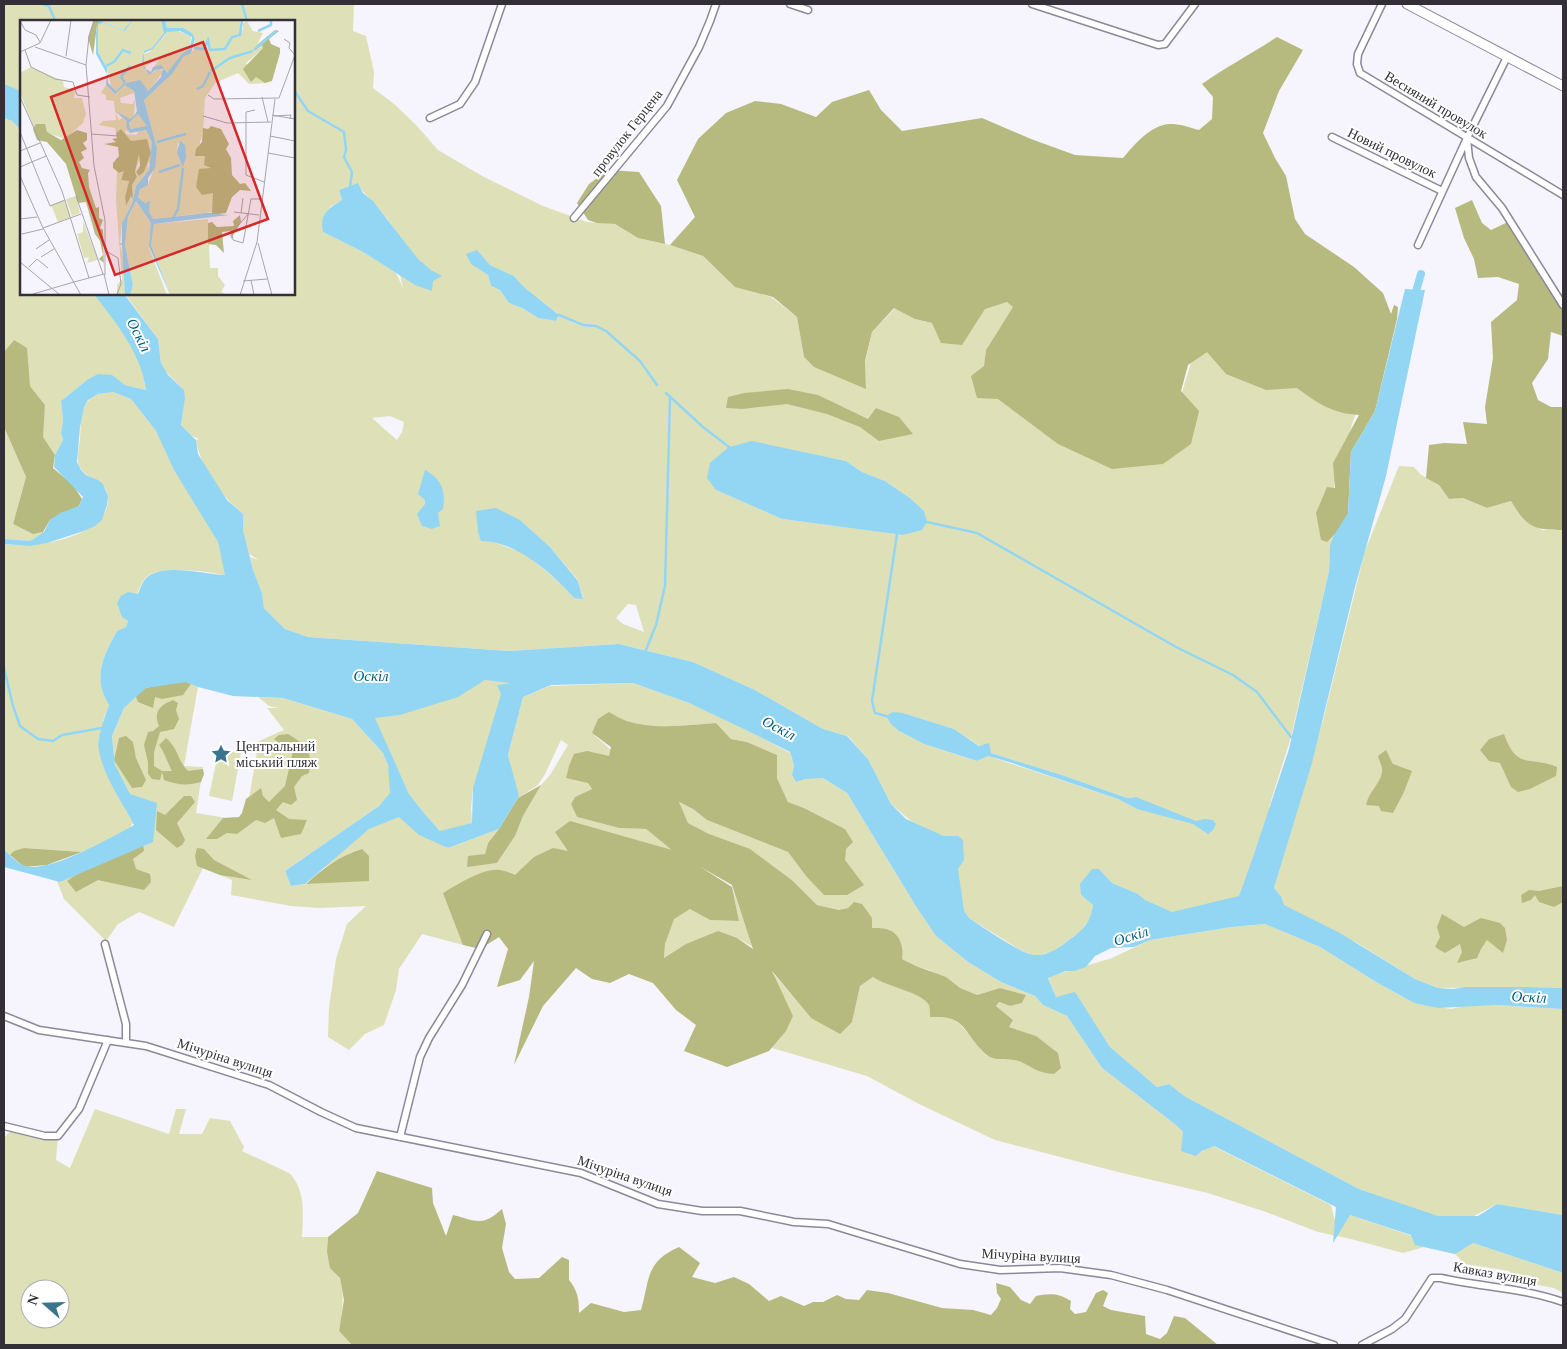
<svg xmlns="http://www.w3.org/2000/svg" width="1567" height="1349" font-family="'Times New Roman',serif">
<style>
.green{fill:#dee1b8;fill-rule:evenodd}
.forest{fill:#b6ba7f;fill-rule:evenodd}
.water{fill:#93d6f4;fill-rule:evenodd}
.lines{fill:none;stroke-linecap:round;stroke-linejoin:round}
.stream{stroke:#93d6f4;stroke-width:2.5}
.canal{stroke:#93d6f4;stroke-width:8}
.street-casing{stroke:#8d879a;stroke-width:9}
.secondary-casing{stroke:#8d879a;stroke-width:11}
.street{stroke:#fff;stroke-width:6}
.secondary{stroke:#fff;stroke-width:9}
.labels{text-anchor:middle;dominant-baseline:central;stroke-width:4;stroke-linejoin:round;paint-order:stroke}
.street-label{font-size:14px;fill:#322f37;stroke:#fff}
.poi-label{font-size:14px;fill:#322f37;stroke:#fff;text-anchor:start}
.water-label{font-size:15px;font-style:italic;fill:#005d7a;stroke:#fff}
.inset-river{fill:none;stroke:#93d6f4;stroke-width:2.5}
.inset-road{fill:none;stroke:#a8a5ad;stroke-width:1}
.view{fill:#d62828;fill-opacity:0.15;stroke:#d62828;stroke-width:2.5}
.inset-edge{fill:none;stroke:#322f37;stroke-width:2.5}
</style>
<rect width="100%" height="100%" fill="#f6f4fc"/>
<path class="green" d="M4 4H354L353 31 366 36 374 72 373 88 394 104 417 126 438 150 484 177 543 206 587 222 615 224 638 238 670 245 703 256 733 285 771 297 797 317 804 357 814 367 866 388 865 363 872 332 895 308 915 319 932 323 1007 302 1014 306 986 350 981 398 1181 396 1192 359 1207 347 1296 375 1357 408 1334 485 1333 537 1330 549 1329 571 1291 737 1269 807 1275 809 1240 897 1171 914 1145 900 1139 895 1112 883 1099 869 1081 895 1093 905 1091 917 1080 932 1052 952 1034 956 1019 949 969 918 949 893 958 836H944L925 828 911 821 891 804 868 759 848 736 823 729 755 690 693 662 619 644 509 651 308 637 285 629 264 608 262 593 253 570 250 557 259 560 249 554 243 530V514C221 495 201 469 196 440L199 439 192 436 181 425 184 401V390L165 371 161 363 158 339 125 294H294V21H21V94L4 86ZM358 184C362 192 367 195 373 202 386 215 396 232 408 246L396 271 400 275 403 288 396 273 363 252 323 232 330 207 342 200 339 190ZM490 265 514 276 524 287 558 314 583 327 559 316 556 321 538 318 520 307 509 303 500 290 491 286 488 275ZM390 416 404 422 402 432 397 440 372 418ZM782 448 846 461 862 472 885 481 910 498 924 511 897 534 782 519 716 490ZM477 511 520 520 550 547 578 580 583 598H574L561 584 525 553 512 549 492 541 478 532ZM628 604 636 605 644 632 623 624 616 618ZM903 713 954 729 991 753 1065 776 1127 798 1134 797 1137 809 1118 799 988 756 977 761 961 756 924 744 899 731Z
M4 118 12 121 21 130V294H95C117 324 141 352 146 390L125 385 87 380 61 401 63 420 61 433 63 440 55 455 42 437 45 405 30 386 14 340 4 352Z
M106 392H113L131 399 156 431 218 542 226 576C210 571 163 566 149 575 138 582 131 614 126 627L117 631C103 656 92 678 109 705L103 721 111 782 133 823 129 828 99 846 82 852 24 848 10 856 4 851V544C32 549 110 538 108 498 106 477 89 481 81 469 75 460 79 450 80 439 82 417 78 398 106 392Z
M4 427 26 477 13 524 31 533 44 532 30 541 4 539Z
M1399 466 1414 467 1420 474 1439 485 1449 499 1463 498 1487 508 1511 501 1542 530H1563V988L1533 987 1438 988 1415 979 1359 944 1283 905 1281 896 1274 888 1323 720 1365 551Z
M485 680 514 682 504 694 482 775 473 788 471 808 472 823 443 834 424 813 409 794 374 718Z
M186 682 198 687 184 766 203 767 196 813 245 821 259 741 284 730 267 708H278L269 706 258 697 283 698 352 719 383 753 388 765 392 793 379 806 285 871 291 886 316 883 361 849 352 852 313 874 368 828 400 815 448 848 499 829 488 843 485 854 467 866 497 863 515 836 523 816 541 785 550 775 568 745 561 740 545 774 538 785 518 798 508 755 523 697 550 686 633 683 689 703 732 722 790 753 794 765 792 775 806 778H823L847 793 917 908 936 936 968 962 1001 982 1035 996 1043 1005 1067 1016 1102 1068 1176 1125 1183 1132 1196 1156 1202 1151 1213 1146 1331 1205 1335 1221 1339 1226 1350 1215 1421 1239 1473 1243 1563 1273V1293L1554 1288 1518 1281 1509 1271 1465 1264 1455 1254 1424 1247 1403 1253 1351 1239 1318 1232 1266 1212 1208 1193 1118 1172 995 1140 919 1104 867 1076 772 1048 793 1016 766 965 811 1018 852 1021 860 986 873 977 922 997 959 1023 987 1056 1012 1059 1054 1074 1036 1036 1009 1027 1013 1020 996 1006 999 1002 1010 1006 1022 1003 1026 995 1000 988 977 995 962 990 929 970 916 966 902 959 890 930 872 928 848 908 839 910 817 905 793 881 688 823 678 802 693 809 707 820 788 852 806 876 845 860V829L804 808 788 802 777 778V755L747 742 731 739 716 723C688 725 655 730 627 721 621 719 615 715 609 712L592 733 611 750V758L588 783 592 789 575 797 571 804 577 817 619 828 646 829 674 851 515 875 463 945 422 934 399 969 396 990 384 1025 365 1034 349 1050 328 1037 329 1008 336 959 347 924 366 906 319 908 291 906 231 895 232 880 203 868 174 927 139 912 118 924 106 941 64 899 57 881 153 842 115 765 112 736 124 708 146 688Z
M219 749 241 753 232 801 209 796Z
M732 887 753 947 737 938 664 959 665 944 672 918 690 908 710 920 739 921Z
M1266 924 1320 947 1376 982 1414 1003 1451 1009 1468 1005H1495L1563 1009V1215L1497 1204 1474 1216 1438 1217 1359 1189 1186 1097 1169 1084 1157 1087 1110 1047 1075 993 1056 997 1048 977 1112 958 1150 940 1232 927Z
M95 1109 169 1134 176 1109H186L179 1134H202L210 1118 230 1121 244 1147 242 1151 289 1173C306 1189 303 1216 302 1237H328C326 1260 334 1260 340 1279 345 1297 342 1313 339 1331L352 1345H4V1138L13 1128 58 1136 56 1160 70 1168ZM30 1289H60V1319H30Z"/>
<path class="forest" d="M1277 37 1303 50 1279 91 1263 133 1275 158 1286 176 1295 219 1305 234 1354 267 1383 293 1391 314 1394 305 1398 307 1397 319 1375 411 1351 452 1348 514 1336 533 1327 542 1321 540 1316 513 1327 487 1335 488 1333 463 1359 415C1331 413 1319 404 1297 388L1266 390 1226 374 1207 352 1188 365 1181 391 1199 411 1191 444 1163 464 1112 469 1058 444 998 399 977 398 971 376 984 366 986 350 1013 307 1007 302 985 309 962 345 941 343 932 323 915 319 894 308 872 332 865 361 866 389 814 367 804 357 797 317 773 297 735 287 703 256 670 245 695 217 677 180 698 139 726 113 755 101 781 104 816 117 832 102 869 90 881 110 902 131 982 118 1031 139 1075 155 1123 158C1135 144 1152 123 1172 124 1181 124 1191 128 1199 130L1212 119 1213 97 1202 84C1226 67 1253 53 1277 37Z
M608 170 639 172 661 206 665 244 638 238 615 224 597 223 588 220 577 203 589 184Z
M1472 200 1482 223 1491 230 1510 221 1563 305V336L1551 332 1548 359 1532 383 1538 400 1551 407H1563V530C1532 530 1527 527 1511 501L1487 508 1463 498 1449 499 1439 485 1426 478 1429 445 1444 443 1467 444 1463 422 1487 424 1485 407 1493 358 1491 322 1517 300 1519 284 1498 277 1478 278 1474 259 1464 238 1455 208Z
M14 340 27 348 30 386 45 405 43 437 55 455 53 468 73 485 82 499 79 506 50 520 43 532 33 534 13 524 26 477 4 427V352Z
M788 389 818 395 868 419 876 408 899 417 913 434 879 441 860 427 827 414 787 404 742 409 726 408 728 397 744 393Z
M181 680 191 684 183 695 162 699 155 697 153 708 138 702 135 694 146 688Z
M173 700 178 703 176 710 179 719 174 729 160 732 154 752V766L162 771H172C167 762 165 753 159 745L166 738C179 749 177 760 188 771L203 769 204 774 201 782C187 786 178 785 164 780L162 772 160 780 152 779 148 774V762L144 745 148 732 153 731 159 726C153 712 160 705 173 700Z
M609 712C615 715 621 719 627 721 655 730 688 725 716 723L731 739 747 742 777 755V778L788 802 804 808 845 829 853 842 846 849 845 860 864 885 847 895H824L806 876 788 852 707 820 693 809 679 802 688 823 709 834 750 849 793 881 817 905 839 910 848 908 854 902 862 904 872 918V928C877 928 885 928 889 930 900 934 904 948 902 959L916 966 946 977 960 988 977 995 1000 988 1026 995 1022 1003 1010 1006 999 1002 996 1006 1013 1020 1009 1027 1036 1036 1058 1053 1061 1068 1054 1074C1034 1073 1031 1064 1014 1060 1005 1058 997 1061 988 1056 984 1053 980 1048 977 1045 960 1023 960 1016 930 1017 930 1013 930 1008 929 1005 922 992 887 987 873 977L860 986 852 1022 840 1034 811 1018 772 971 793 1016 786 1031 769 1051 727 1067 684 1051 696 1025 676 1010 653 983 629 974 610 983 592 979 576 968 543 1006 514 1065 529 997 534 961 520 980 497 987 508 949 499 937 480 949 463 945 443 893C457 885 483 868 499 870 504 870 510 873 515 875L534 857 553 848 568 851 555 832 570 821 672 850 646 829 619 828 577 817 571 804 575 797 592 789 588 783 566 778 569 766 574 754 587 751 609 756 611 747 592 733 598 719ZM699 866 732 885 753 949 737 938 718 931 686 944 664 958 665 944 674 919 690 909 710 920 739 921 732 887Z
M288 734C305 744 314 752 309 773L302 776 294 787 297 800 291 805 283 802 276 810 289 819 307 820 301 834 281 838 274 818 265 823 256 820 237 834 227 833 217 839H206L223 818 239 817 242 813 246 799 261 788 263 796 269 802 285 786 293 751 284 747 274 739 279 735Z
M1504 734C1517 771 1529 755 1557 767L1556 776 1530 789 1518 792 1511 787 1500 763 1489 761 1480 750 1489 739Z
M126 736 133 742 136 758 146 780 142 787 132 788 114 760 119 738Z
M1386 750 1393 764 1412 771 1404 792 1393 813 1381 811 1379 806 1366 805C1369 791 1381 783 1382 772 1383 767 1379 761 1378 756Z
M541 785 523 816 515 836 497 863 467 867 468 856 485 854 488 843 499 829 518 798Z
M184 796H191L195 802 177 823 185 840 182 845 177 848 156 830 157 811 165 815Z
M143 844 144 851 133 859 136 869 150 874 151 882 144 890 98 880 76 892 67 881 80 872Z
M24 848 82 852 47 865 24 867 10 855 14 851Z
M197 848 204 849 214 860 252 880 220 875 197 866 195 856Z
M362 849 369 856V881L306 884C322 869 341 855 362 849Z
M1563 886V902L1554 907 1539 902 1535 895 1531 900 1522 903 1521 895 1529 890 1539 891Z
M1442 914 1464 927 1481 918 1500 923 1505 928 1507 940 1503 953 1487 940 1481 949 1477 958 1457 963 1462 952 1460 944 1445 953 1435 947 1440 937 1437 927Z
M377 1171 432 1188 433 1203 446 1236 453 1215C477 1221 482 1227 502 1209L506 1224 502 1248 509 1272 515 1279 539 1278 562 1257 569 1260V1280C578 1291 579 1300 579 1313L591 1303 624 1312 641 1310C650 1279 645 1262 679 1247L700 1263 692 1277 715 1283 734 1277 749 1284 769 1301 781 1296 804 1306 813 1302H823L837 1295 846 1299 859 1300 867 1290 888 1293 942 1308 973 1310 991 1315 997 1308 1001 1299 997 1293 996 1283 1010 1287 1021 1300 1030 1304 1036 1296C1049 1293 1059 1293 1071 1301L1070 1309 1075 1314 1086 1312 1096 1293 1103 1290 1108 1293 1103 1306 1111 1310 1145 1316 1146 1334 1160 1339 1167 1333 1174 1316 1185 1318 1218 1345H352L339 1331 344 1300 340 1278 330 1268 327 1252 328 1237 358 1213Z"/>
<path class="water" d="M4 84 21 91V130L12 121 4 118Z
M358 183 363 193 373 201 418 259 431 270 442 276 433 281 432 291 415 285 363 252 323 232C319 214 328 209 342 200L339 190Z
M477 250 490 265 514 276 524 287 559 315 556 321 538 318 522 308 509 303 500 290 491 286 488 275 471 264 466 254Z
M1405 289 1425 290 1386 476 1355 587 1312 763 1274 888 1281 896 1284 905 1340 933 1415 979 1438 988 1453 989 1465 987H1530L1563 988V1009L1495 1005 1438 1008 1414 1003 1376 982 1320 947 1265 924 1232 927 1150 940 1134 947 1111 948 1095 956 1086 967 1074 971H1066L1048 978 1056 997 1075 992 1110 1047 1157 1087 1169 1084 1186 1097 1359 1189 1438 1216H1478L1497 1204 1563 1215V1273L1473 1243 1455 1254 1415 1245 1411 1235 1350 1215 1333 1243 1336 1207 1214 1146 1202 1151 1196 1156 1181 1151 1183 1132 1176 1125 1102 1068 1067 1016 1043 1005 1035 996 1001 982 968 962 936 936 917 908 847 793 823 778 805 779 796 782 792 775 794 765 790 752 746 730 689 703 633 683 551 685 523 697 508 755 519 796 499 829 448 848 419 835 399 817 369 829 305 884 291 886 285 871 379 806 390 793 388 765 383 753 352 719 283 698 233 696 198 687 186 682 146 688 124 708 112 736 115 765 130 794 157 803 153 842 60 882 4 867V850C10 855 19 865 26 866 50 873 112 837 134 825 122 801 104 778 99 751 96 739 105 717 109 705 92 678 103 656 117 631L126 627 128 621 122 617 117 603 121 596 128 592 138 594C140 588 144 578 150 575 170 564 204 574 225 575L218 542 174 470 156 431 131 399 113 392 98 394 88 400 84 407 80 427 77 462 81 470 86 475 98 480 103 484 108 496 107 505 102 520 95 526 84 531 47 543 30 546 4 544V539L30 541 44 532 50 520 60 513 79 506 83 497 54 467 55 455 63 440 61 433 63 420 61 401 87 380 98 374 112 375 125 385 146 390C141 353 116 323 94 294H124L158 339 161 363 168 375 184 390 185 398 181 425 196 440 198 454 227 500 243 514V530L253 570 262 593 264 608 285 629 308 637 509 651 619 644 693 662 755 690 823 729 847 736 868 759 891 804 906 819 944 836H958L963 840 964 860 958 869 964 911 969 918C981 926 1024 956 1036 955 1050 955 1060 947 1070 939 1083 931 1091 921 1093 905L1081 895 1080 884 1092 869H1099L1112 883 1138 894 1145 900 1172 912 1239 896 1252 860 1289 749 1329 571 1330 546 1333 537 1348 513 1351 452 1375 411ZM485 680 511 683 497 685 501 694 473 788 472 823 440 831 424 813 409 794 375 718 400 715 458 697Z
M752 441 846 461 862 472 885 481 910 498 924 511 927 522 922 530 903 535 782 519 716 490 707 478 710 463 729 447Z
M425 470C442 479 446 491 443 509L438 513 440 526 432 529 422 526 417 514 425 504V500L418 494Z
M496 508 520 520 550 547 578 581 583 599 574 598C552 573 516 541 481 541L478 532 476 511Z
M893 712 903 713 954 729 979 746 989 743 991 753 1065 776 1127 798 1136 797 1196 821 1205 819 1213 820 1216 824 1213 830 1208 834 1193 824 1137 809 1118 799 1009 762 988 756 977 761 924 744 899 731 891 724 886 716Z"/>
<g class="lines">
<path class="stream" d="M43 4 49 6 54 18V21
M242 4 247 21
M294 90 308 111 344 132 346 150 344 157 352 172 350 188
M559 315 583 325 596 326 606 331 640 361 657 385
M666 393 703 427 729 447
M927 522 977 533 1176 647 1233 675 1257 692 1291 737
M646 650 656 625 665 586 670 398
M4 668 13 706 20 726 38 739 53 741 62 735 102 728
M886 716 875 713 872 701 897 534"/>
<path class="canal" d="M1414 298 1421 274"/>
<defs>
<path id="street" d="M790 4 808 10
M1032 4 1158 45 1165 44 1195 4
M1382 4 1358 54 1357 64 1360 73 1563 195
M430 118 460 104 475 82 502 4
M1332 137 1442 191
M1467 139 1469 158 1476 177 1502 208 1563 305
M574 218 667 106 699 47 710 21 716 4
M1418 245 1467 138 1507 57
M105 944 126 1024V1042
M4 1016 39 1030 146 1046 269 1085 321 1112 356 1128 581 1173 658 1204 702 1211H740L794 1222 828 1224 960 1264 1000 1270 1060 1268 1111 1275 1167 1290 1334 1345
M4 1126 45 1136H58L79 1109 108 1040
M400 1137 420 1057 429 1038 462 985 487 934
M1362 1345 1392 1329 1405 1319 1432 1278H1441C1481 1287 1523 1288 1563 1302"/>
<path id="secondary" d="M1407 4 1563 86"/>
</defs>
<use href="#street" class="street-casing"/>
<use href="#secondary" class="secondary-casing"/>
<use href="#street" class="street"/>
<use href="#secondary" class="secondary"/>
</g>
<defs>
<symbol id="sight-bare" viewBox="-9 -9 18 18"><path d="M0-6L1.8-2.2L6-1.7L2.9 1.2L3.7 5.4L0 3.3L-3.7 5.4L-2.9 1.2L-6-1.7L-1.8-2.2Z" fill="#3a758d" stroke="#fff" stroke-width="2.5" paint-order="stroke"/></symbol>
</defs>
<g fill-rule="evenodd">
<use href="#sight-bare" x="207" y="740" width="28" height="28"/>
</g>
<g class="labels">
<g class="street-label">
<text transform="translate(1436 105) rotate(31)">Весняний провулок</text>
<text transform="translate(627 133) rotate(-52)">провулок Герцена</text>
<text transform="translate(1392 153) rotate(26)">Новий провулок</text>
<text transform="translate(225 1058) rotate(18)">Мічуріна вулиця</text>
<text transform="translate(625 1176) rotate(19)">Мічуріна вулиця</text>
<text transform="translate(1031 1256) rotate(3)">Мічуріна вулиця</text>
<text transform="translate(1495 1274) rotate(10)">Кавказ вулиця</text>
</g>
<g class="poi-label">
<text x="236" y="746">Центральний<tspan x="236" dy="16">міський пляж</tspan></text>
</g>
<g class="water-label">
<text transform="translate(139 335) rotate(63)">Оскіл</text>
<text x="371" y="676">Оскіл</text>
<text transform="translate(779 728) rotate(28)">Оскіл</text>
<text transform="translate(1131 936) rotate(-17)">Оскіл</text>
<text transform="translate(1529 997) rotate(3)">Оскіл</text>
</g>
</g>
<g transform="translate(20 20)">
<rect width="275" height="275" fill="#f6f4fc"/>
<path d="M84 0H112L105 10 80 1ZM113 0H141L145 11 142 18 129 31H124L123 34 129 32 143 18 147 12 155 10 171 16 170 28 145 55V49L134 47 142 35 125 47 129 55 138 49 144 51 128 71 118 62 103 64 96 71 91 66 87 48 78 32V5L83 3 105 11ZM145 0H219L223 11V3L227 1 233 11 243 13 237 25 242 24 244 28 226 43 236 57 246 63 229 64 218 53 195 63 185 78 183 112 176 136H186L191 148 187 172 194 173 193 192 133 199 128 192 130 182 123 183 118 178 120 169 126 160 128 165 133 151 137 128 124 80 147 59 163 37 174 30 175 19 163 8H147ZM158 123 165 125 164 147 157 132ZM11 47 43 61 44 67 56 70 54 78H62L66 94 63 103 45 119 14 108 0 73V53ZM86 65 95 74 105 65 112 67 114 73 100 78 101 83 113 84 115 80 114 96 110 99 95 92 99 100 102 98 98 93 108 101 106 107 110 113 105 110 106 114 116 115 119 111 126 110 132 122 131 142 128 144 129 150 116 166 112 184 102 203 100 224 104 240 105 275H102L101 270V275H97V265L102 259 96 181 97 152 101 153 106 148 101 159 109 161 105 177 106 186 111 176 113 179 112 165 117 157 115 152 119 134 121 132 116 152 119 156 124 152 131 133 127 119 115 121V133V127L106 116 96 113 95 108 79 105 83 101 96 100 94 81 86 80V75L81 73ZM118 94 128 106 110 109 107 106ZM56 176 60 193 52 196 46 179ZM44 180 51 197 38 202 31 185ZM116 181 131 203 129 228 147 275H110L113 265 105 225 108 198ZM188 199 190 248H198V256L205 265 201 272 207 275H150L131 225 134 204ZM63 201 78 240 67 243 69 237 64 238 57 214 63 212Z" fill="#dee1b8" fill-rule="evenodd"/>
<path d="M74 0H84L77 6 73 35 68 18ZM255 10 259 11 249 19 251 24 260 28V33L252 61 245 63 236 57 231 62 223 49 243 28 242 25 235 29 237 25ZM16 104H25L27 112 41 120 57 110 67 113V120L63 123 67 129 61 132 64 138 59 142 62 148 70 150 68 153 69 167 76 188 79 187V198L83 200 80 208 83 210 84 249V243L79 239 83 235 80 221 75 214 66 182 58 183 46 144 27 122 17 120 13 109ZM191 106 201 109 209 124 206 129 211 138 212 155 220 164 225 163 231 171 220 170 212 177 206 193 181 196 177 194 192 193 193 173 182 175 176 167 179 149 191 148 184 145 185 136H175L176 129 182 122 183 108 188 109ZM101 109 111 121 127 119 131 133 124 152 119 156 116 152 120 146 119 134 115 152 117 157 112 165 113 179 111 176 106 186 105 177 109 161 101 160 104 151 99 153 93 148V143L99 136 98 127 84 124 96 122 92 119 97 118 96 113ZM220 195 221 202 211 219 210 211 202 212 204 233 196 225 188 224V203L192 202 197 207 214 206 213 201Z" fill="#b6ba7f"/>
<path d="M112 0H113L105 11 83 3 78 5V32L87 48 88 63 96 71 103 64 120 60 128 71 141 57 143 49 135 50 129 55 122 42 124 31 132 28 144 13 141 0H145L147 8H163L172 13 175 19 171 33 163 37 152 54 124 80 137 128 135 148 128 158V165L120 169 118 178 125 183 130 181 129 192 133 199 188 193 209 195 134 204 131 225 150 275 129 226 131 203 116 181 108 197 105 225 113 265 110 275H105L102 225 98 224 102 223V203L112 184 116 166 129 150 132 122 126 110 110 113 106 107 107 101 95 91 110 99 114 96 117 91 114 71 105 65 95 74 86 65 87 54 76 34V14L77 4 80 1 104 10ZM160 11 172 17 170 28 162 34 147 53 141 45 133 47 131 52 124 48V33L133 29 147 12ZM118 94 127 106 110 109 109 103ZM160 121 165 125 166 137 163 148 157 132Z" fill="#93d6f4" fill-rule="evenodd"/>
<path class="inset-river" d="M238 11 251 5V0M174 28 184 29 188 20 190 30 205 29 212 17 220 15 222 0M234 30 256 11M86 46 94 42 103 30 111 33M191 51 210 38 233 31M105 63 101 57 110 46M177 69 183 66 190 52M137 122 166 114M139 152 160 145M153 198 158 189 163 148"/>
<path class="inset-road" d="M74 0 69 16 66 45 74 146 85 200V255M0 1 5 10 16 15 20 22M15 27 66 45M5 30 11 47 35 59 53 62 57 75 70 77M0 32 20 23 31 0M46 36 51 0M188 75 194 79 259 78 275 35 269 28 270 23 264 19M0 77 42 171 69 258M242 77 248 102M235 90 226 92V155L244 162M252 95 275 99M183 96 207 103 251 102M254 96 271 95 270 99M0 112 30 186 45 180M71 114 98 116M250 116 275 121M0 131 20 123M248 133 275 138M0 147 26 136M0 156 23 208 61 275M56 176 83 254M214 192 239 195M221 193 223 178M228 194 212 213 213 220 223 223 231 179H241M0 199 17 197M23 208 61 194M2 214 23 209M238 223 252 275M16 229 29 220M86 231 98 238 101 264 97 274M21 237 34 229M0 242 40 275M9 247 17 239 28 248M231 260 234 275M223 261 247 259M54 262 84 254 89 275M13 274 54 262M220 275 237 222 255 79"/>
<path class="view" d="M183 22 248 199 95 255 31 77Z"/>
<rect width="275" height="275" class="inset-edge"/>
</g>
<rect width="1567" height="1349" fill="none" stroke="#322f37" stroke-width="10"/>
<g transform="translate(45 1304) rotate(290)"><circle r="24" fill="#ffffff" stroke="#adacaf"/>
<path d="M0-4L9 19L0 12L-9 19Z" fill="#3a758d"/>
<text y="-8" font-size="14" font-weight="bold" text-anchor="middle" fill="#322f37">N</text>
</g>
</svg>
